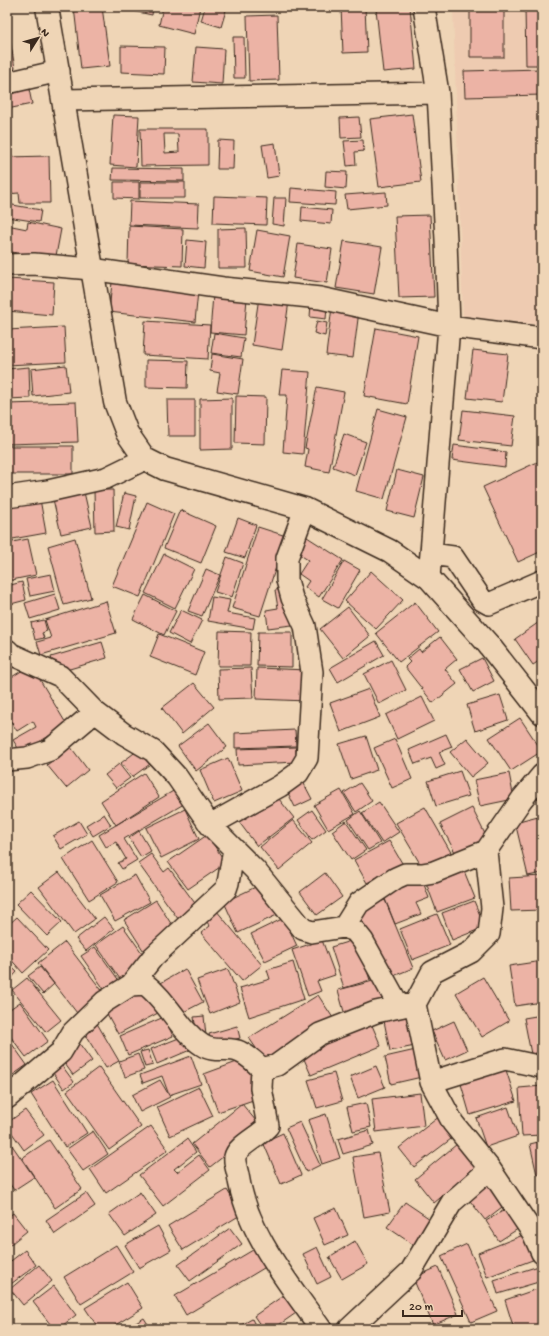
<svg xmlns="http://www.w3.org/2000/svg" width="549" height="1336" font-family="'Gochi Hand',sans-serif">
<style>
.built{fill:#eecbb1}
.building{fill:#ecb3a5;stroke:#3b2a1e;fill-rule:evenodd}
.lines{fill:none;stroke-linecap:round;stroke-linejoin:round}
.minor-casing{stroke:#3b2a1e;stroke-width:24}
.major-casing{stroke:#3b2a1e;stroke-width:25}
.minor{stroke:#efd5b6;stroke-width:21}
.major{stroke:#efd5b6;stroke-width:22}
</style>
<rect width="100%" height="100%" fill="#efd5b6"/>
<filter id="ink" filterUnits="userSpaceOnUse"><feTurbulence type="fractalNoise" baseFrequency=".025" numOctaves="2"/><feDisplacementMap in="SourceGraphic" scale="8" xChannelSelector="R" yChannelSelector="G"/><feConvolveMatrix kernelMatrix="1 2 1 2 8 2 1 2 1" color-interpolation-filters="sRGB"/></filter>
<g filter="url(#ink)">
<path class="built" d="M453 7H542V325L463 316Z"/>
<path class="building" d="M74 7H102L110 66 81 69Z
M114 7H153L152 15Z
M163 7H200L194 34 159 25Z
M205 7H227L221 27 201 21Z
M341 7H365L367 52 343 53Z
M395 7H410L416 69 383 72 376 9Z
M470 7H504V57H470Z
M525 7H542V65H526Z
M277 15 279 80 249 81 247 16Z
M7 23 15 68 7 70Z
M233 37H244L245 78H234Z
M121 46 165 47 164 74 121 72Z
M196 47 224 49 222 84 193 82Z
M542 69V95L465 97 464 71Z
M28 84 32 104 7 109V88Z
M412 114 421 182 379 187 370 119Z
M113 115 139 116 136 167 110 165Z
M359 117 361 137 341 138 340 118Z
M140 129H208V165L141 166ZM164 134H178L179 152 165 153Z
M218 140 234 141 233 169H217Z
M363 140 364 151 355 152 356 165 347 166 344 141Z
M275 143 279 176 267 178 262 145Z
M49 156 50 203H20L19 193 7 194V157Z
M113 168 184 169V181L112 180Z
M326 171 347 172 346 189 325 187Z
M114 182H139V199L114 198Z
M140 182H185V198H140Z
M291 188 336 192 335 205 290 202Z
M386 192 387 205 347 209 345 195Z
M214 196 267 198 266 225 213 223Z
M274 198H286L284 226 272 224Z
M130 201 199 204 198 228 129 225Z
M7 204 41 210 39 222 7 217Z
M302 207 332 210 331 224 301 221Z
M430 215 434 297 399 298 395 216Z
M28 222 61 229 55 261 7 251V225L27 229Z
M129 226 183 229 182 266 128 264Z
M246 228 247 268H218V229Z
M257 230 290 236 283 277 250 271Z
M187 240 206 242 204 268 185 266Z
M344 241 382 247 374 294 336 288Z
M298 244 332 249 327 283 293 278Z
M8 279 54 282 52 315 7 311Z
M112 282 198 291 195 322 109 312Z
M213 295 247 298 244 335 210 332Z
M259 297 289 301 282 350 252 345Z
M311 304 327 306 326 319 310 317Z
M332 307 359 311 353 358 326 355Z
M145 321 210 325 208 359 143 355Z
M317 321 327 323 325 336 314 333Z
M64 327 66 362 7 365V330Z
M376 328 418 336 407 404 364 396Z
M214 333 244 338 241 357 211 353Z
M473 350 508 354 502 402 467 398Z
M212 354 243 359 238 394 217 391 220 373 210 371Z
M146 360 188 361 187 388 146 387Z
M66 365 69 392 33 396 31 369Z
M29 367 30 398 7 399V369Z
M282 370 310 372 303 454 283 452 287 395H279Z
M317 387 344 392 329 472 305 467 308 449 305 448Z
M236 396 266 397 265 444 235 443Z
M232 398V449L200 450V399Z
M167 400H195V436H168Z
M76 402 78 442 7 444V404Z
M378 409 407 417 384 499 356 491Z
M463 410 515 416 511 446 459 440Z
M344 434 366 442 355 475 333 467Z
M454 445 506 452 505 467 452 460Z
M7 446H73V474H7Z
M542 460V551L518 562 483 487Z
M397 470 424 477 414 518 387 511Z
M94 490H113L114 531 95 532Z
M84 492 92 527 61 534 53 499Z
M124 493 136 496 129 530 116 527Z
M40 499 46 533 7 540V505Z
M147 502 174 514 140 597 112 586Z
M180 510 216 526 201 563 164 548Z
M238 518 256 525 245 558 226 552Z
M258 527 286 536 260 616 232 608Z
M307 537 343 560 319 597 305 587 309 581 299 574 308 560 297 553Z
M75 538 91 598 64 605 48 546Z
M28 539 36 575 7 581V543Z
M164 554 194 569 175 608 145 593Z
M227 557 243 563 232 597 215 592Z
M344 561 360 570 338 608 322 599Z
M206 569 220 575 202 616 188 611Z
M371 571 403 600 376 629 345 601Z
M51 574 55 591 30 596 26 579Z
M22 582 26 600 7 605V586Z
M286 589 292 625 268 628 266 610 278 608 275 590Z
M55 594 60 610 30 619 25 603Z
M145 595 176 611 164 635 133 619Z
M212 597 230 600 227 613 255 618 253 629 208 621Z
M106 601 116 633 41 655 37 642 51 638 45 620Z
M415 602 438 632 399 662 376 633Z
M348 607 370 636 343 658 320 629Z
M181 610 202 620 190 644 169 633Z
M44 620 47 631 42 633 44 638 35 640 31 623Z
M542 620V659L533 665 515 639Z
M219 631 251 632 250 666H218Z
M258 632H292V667L257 666Z
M159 634 204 652 195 675 150 657Z
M440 637 457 659 445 669 457 684 433 703 405 667 410 662 407 659 419 649 421 652Z
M376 641 384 655 338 682 330 668Z
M102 642 107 658 56 673 51 657Z
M482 658 494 681 473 692 460 669Z
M391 660 406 690 379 704 364 674Z
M31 665 67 725 21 753 13 740 36 727 33 721 17 731 7 715V680Z
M251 668 253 698 219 699 218 669Z
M257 668 308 670 307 701 256 699Z
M194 683 214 707 182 734 162 708Z
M369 689 380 717 341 732 330 703Z
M500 695 508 720 475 731 467 705Z
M422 697 434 721 397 739 386 715Z
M520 718 542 751 511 771 489 738Z
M209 723 227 747 196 771 178 746Z
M295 730 296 746 235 748V733Z
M446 734 452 747 439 752 445 765 436 769 431 758 415 764 409 750Z
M366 736 377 770 351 779 339 744Z
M467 738 488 763 471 777 450 752Z
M395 739 412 779 392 788 374 748Z
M70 746 88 770 66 788 47 765Z
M142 747 153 762 132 777 121 763Z
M296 747V762L238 765 237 749Z
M228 758 242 791 214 803 200 770Z
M119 764 130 778 116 788 105 775Z
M460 771 469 796 436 806 428 781Z
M144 773 159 797 116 825 101 801Z
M509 773 514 799 480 806 474 780Z
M302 780 312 799 295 807 286 789Z
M360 783 372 801 356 812 344 793Z
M180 787 189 801 124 839 137 860 122 869 118 863 126 859 116 842 106 847 99 835Z
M341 790 355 814 328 829 314 805Z
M275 794 294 818 257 846 239 822Z
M379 802 399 832 382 843 362 813Z
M425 807 453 856 425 872 396 823Z
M472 808 488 840 457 856 440 824Z
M185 809 199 839 161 858 146 828Z
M312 810 326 830 312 840 298 820Z
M360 811 380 843 368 850 348 820Z
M104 814 111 825 93 836 86 825Z
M538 816 542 833V873L528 876 515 822Z
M293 820 312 843 279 870 260 847Z
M79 821 87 834 61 849 53 836Z
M346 821 366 850 351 860 332 831Z
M7 830 11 860H7Z
M139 831 151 851 141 857 129 838Z
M207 835 226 863 188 889 168 862Z
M92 840 118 882 89 900 63 859Z
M389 841 402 863 367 883 354 860Z
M151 854 164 872 169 868 200 910 181 923 138 863Z
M462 866 475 898 437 912 425 880Z
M59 872 95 919 74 934 39 887Z
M325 873 342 897 317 915 300 892Z
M135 875 150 902 115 921 100 895Z
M542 876V910L511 911 509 878Z
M422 879 429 898 416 903 421 914 395 924 383 894Z
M262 884 277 915 238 933 224 902Z
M31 890 62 922 47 936 16 904Z
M156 900 177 933 145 953 124 920Z
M385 900 413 968 386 979 358 911Z
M474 901 485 927 452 940 442 913Z
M216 910 262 965 242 981 201 933 210 926 205 920Z
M437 914 450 945 412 960 400 929Z
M17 917 48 950 23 973 7 955V926Z
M104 917 114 929 86 951 76 939Z
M284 918 297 946 265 961 251 934Z
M123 926 147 960 120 979 96 945Z
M357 939 370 980 344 988 331 947Z
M322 940 335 975 317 981 321 991 308 996 292 950Z
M65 942 103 992 77 1013 38 963Z
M95 947 120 982 106 992 81 956Z
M542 961V1002L515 1006 509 966Z
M293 962 304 999 249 1017 240 988 270 979 267 970Z
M7 963 17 972 7 983Z
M40 967 54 984 43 994 28 976Z
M185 969 203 1002 176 1016 159 984Z
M228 969 240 1002 210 1014 197 980Z
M483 977 509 1021 482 1037 456 993Z
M27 978 61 1020 46 1032 12 990Z
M377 980 385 1008 346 1019 338 990Z
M145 989 158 1013 118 1034 105 1010Z
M318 995 335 1021 267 1064 249 1038Z
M20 1002 48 1041 26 1057 7 1032V1011Z
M413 1010 420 1045 390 1051 383 1016Z
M542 1015V1052L531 1054 524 1018Z
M204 1016 206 1036 197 1037 194 1017Z
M164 1017 173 1036 128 1055 120 1036Z
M95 1020 119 1061 106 1068 81 1028Z
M454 1021 467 1050 445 1060 432 1031Z
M371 1023 381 1046 311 1075 301 1052Z
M237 1026 240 1038 212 1046 209 1034Z
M184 1036 190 1050 157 1064 151 1049Z
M7 1037 27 1065 13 1075 7 1066Z
M79 1043 92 1061 73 1075 60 1057Z
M420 1049 426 1076 391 1084 385 1057Z
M148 1050 153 1065 145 1067 140 1052Z
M138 1054 144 1070 125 1077 119 1061Z
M191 1056 201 1084 169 1095 162 1076 143 1083 140 1075Z
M245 1059 259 1098 218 1112 204 1074Z
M60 1063 74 1082 64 1089 51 1070Z
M376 1066 385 1087 358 1098 350 1077Z
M99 1067 141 1127 109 1150 67 1091Z
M506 1070 516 1101 470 1115 461 1084Z
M334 1073 342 1101 317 1108 308 1080Z
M53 1080 87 1133 65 1147 31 1094Z
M160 1080 170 1097 140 1112 132 1095Z
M542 1086V1135L522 1136 519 1088Z
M199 1087 213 1116 170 1136 157 1107Z
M420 1093 424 1126 376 1132 372 1099Z
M366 1103 371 1127 353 1131 347 1107Z
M242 1104 261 1127 210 1167 192 1144Z
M508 1107 518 1136 486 1147 476 1118Z
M25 1110 44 1135 24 1150 7 1126V1123Z
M326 1114 340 1158 322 1164 308 1120Z
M440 1116 455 1136 414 1167 399 1148Z
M300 1122 320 1165 306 1172 286 1128Z
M151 1126 168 1150 106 1193 90 1169Z
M369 1130 373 1145 343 1154 338 1139Z
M93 1131 108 1154 83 1171 67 1149Z
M283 1133 301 1175 281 1184 263 1142Z
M7 1138 34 1177 14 1190 7 1180Z
M187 1139 196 1152 174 1169 177 1172 199 1155 210 1170 163 1206 139 1175Z
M49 1140 82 1189 55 1208 22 1158Z
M542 1141V1174L537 1175 530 1144Z
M457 1144 476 1168 434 1203 415 1179Z
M378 1153 390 1212 364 1217 353 1157Z
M489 1181 506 1204 485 1220 467 1197Z
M227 1190 242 1214 183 1250 168 1226Z
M140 1192 156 1215 125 1236 109 1214Z
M86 1193 95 1206 55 1234 46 1220Z
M405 1202 436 1223 418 1248 387 1227Z
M511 1206 524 1225 499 1241 486 1221Z
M336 1208 348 1235 325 1245 313 1218Z
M13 1213 27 1231 7 1247V1218Z
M158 1226 171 1250 139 1268 125 1245Z
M230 1228 242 1244 190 1281 178 1265Z
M528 1233 538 1258 487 1277 478 1253Z
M355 1241 368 1264 342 1279 329 1257Z
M467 1244 497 1311 471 1322 441 1256Z
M116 1245 133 1272 81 1304 64 1277Z
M258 1247 269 1265 186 1315 175 1296Z
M317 1247 331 1277 317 1284 303 1254Z
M25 1250 36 1265 7 1287V1264Z
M39 1265 52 1281 23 1305 10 1289Z
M542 1265V1281L498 1294 494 1280Z
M438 1267 458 1314 433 1325 413 1278Z
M127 1282 143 1308 109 1329H99L85 1308Z
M54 1286 76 1315 58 1329H54L33 1302Z
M540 1288 542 1293V1329H514L505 1300Z
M287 1293 299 1311 273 1329H263L254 1316Z
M144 1318 151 1329H126Z
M252 1319 257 1329H234Z"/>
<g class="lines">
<defs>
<path id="minor" d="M424 7 438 93 446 240 449 326 429 578
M7 83 59 71
M64 100 438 93
M7 265 34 264 91 269 223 288 320 298 449 326 542 338
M7 497 48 491 106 478 145 459
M431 554 453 557 482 600 489 604 542 581
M7 650 11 654 60 676 95 712 124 734 153 751 177 777 210 825 255 870 303 929 312 932 344 927 355 931 363 941 399 1006
M7 760 27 758 50 750 95 712
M542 775 522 799 486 851 492 908 489 934 471 952 432 972 415 1004 431 1082 453 1123 490 1169 533 1233 542 1253
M210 825 280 786 298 773 307 758 312 672 305 626 292 598 287 580V558L305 509
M344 927 359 903 396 878 405 874H422L434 872 486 851
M131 985 153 957 226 889 228 883 234 849
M262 1069 261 1088 268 1126C260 1136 237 1146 235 1157 234 1162 237 1170 238 1175 247 1234 288 1282 321 1329
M431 1082 505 1059 542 1067
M7 1098 61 1052 73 1032 104 1002 131 985 145 984C168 1001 179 1030 202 1045 215 1054 228 1046 240 1052 249 1056 256 1063 262 1069L277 1065 320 1034 376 1012 413 1004
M349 1329 411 1271 452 1202 490 1169"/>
<path id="major" d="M47 7 115 402 127 433 145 459 165 469 305 509 390 551 429 578 488 644 542 713"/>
</defs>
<use href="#minor" class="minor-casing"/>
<use href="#major" class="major-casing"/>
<use href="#minor" class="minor"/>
<use href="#major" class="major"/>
</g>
</g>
<rect width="549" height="1336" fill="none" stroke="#efd5b6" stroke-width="24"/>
<rect x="12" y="12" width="525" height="1312" fill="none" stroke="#3b2a1e" stroke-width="1.5" filter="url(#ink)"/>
<g transform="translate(38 38) rotate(53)" stroke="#efd5b6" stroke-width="3" paint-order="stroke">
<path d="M0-3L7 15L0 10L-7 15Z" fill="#3b2a1e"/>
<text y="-6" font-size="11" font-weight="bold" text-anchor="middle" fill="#3b2a1e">N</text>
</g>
<path d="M403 1310v6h59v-6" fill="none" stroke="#3b2a1e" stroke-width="2"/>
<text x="409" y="1310" font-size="12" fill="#3b2a1e" stroke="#efd5b6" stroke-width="3" paint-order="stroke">20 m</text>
</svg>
